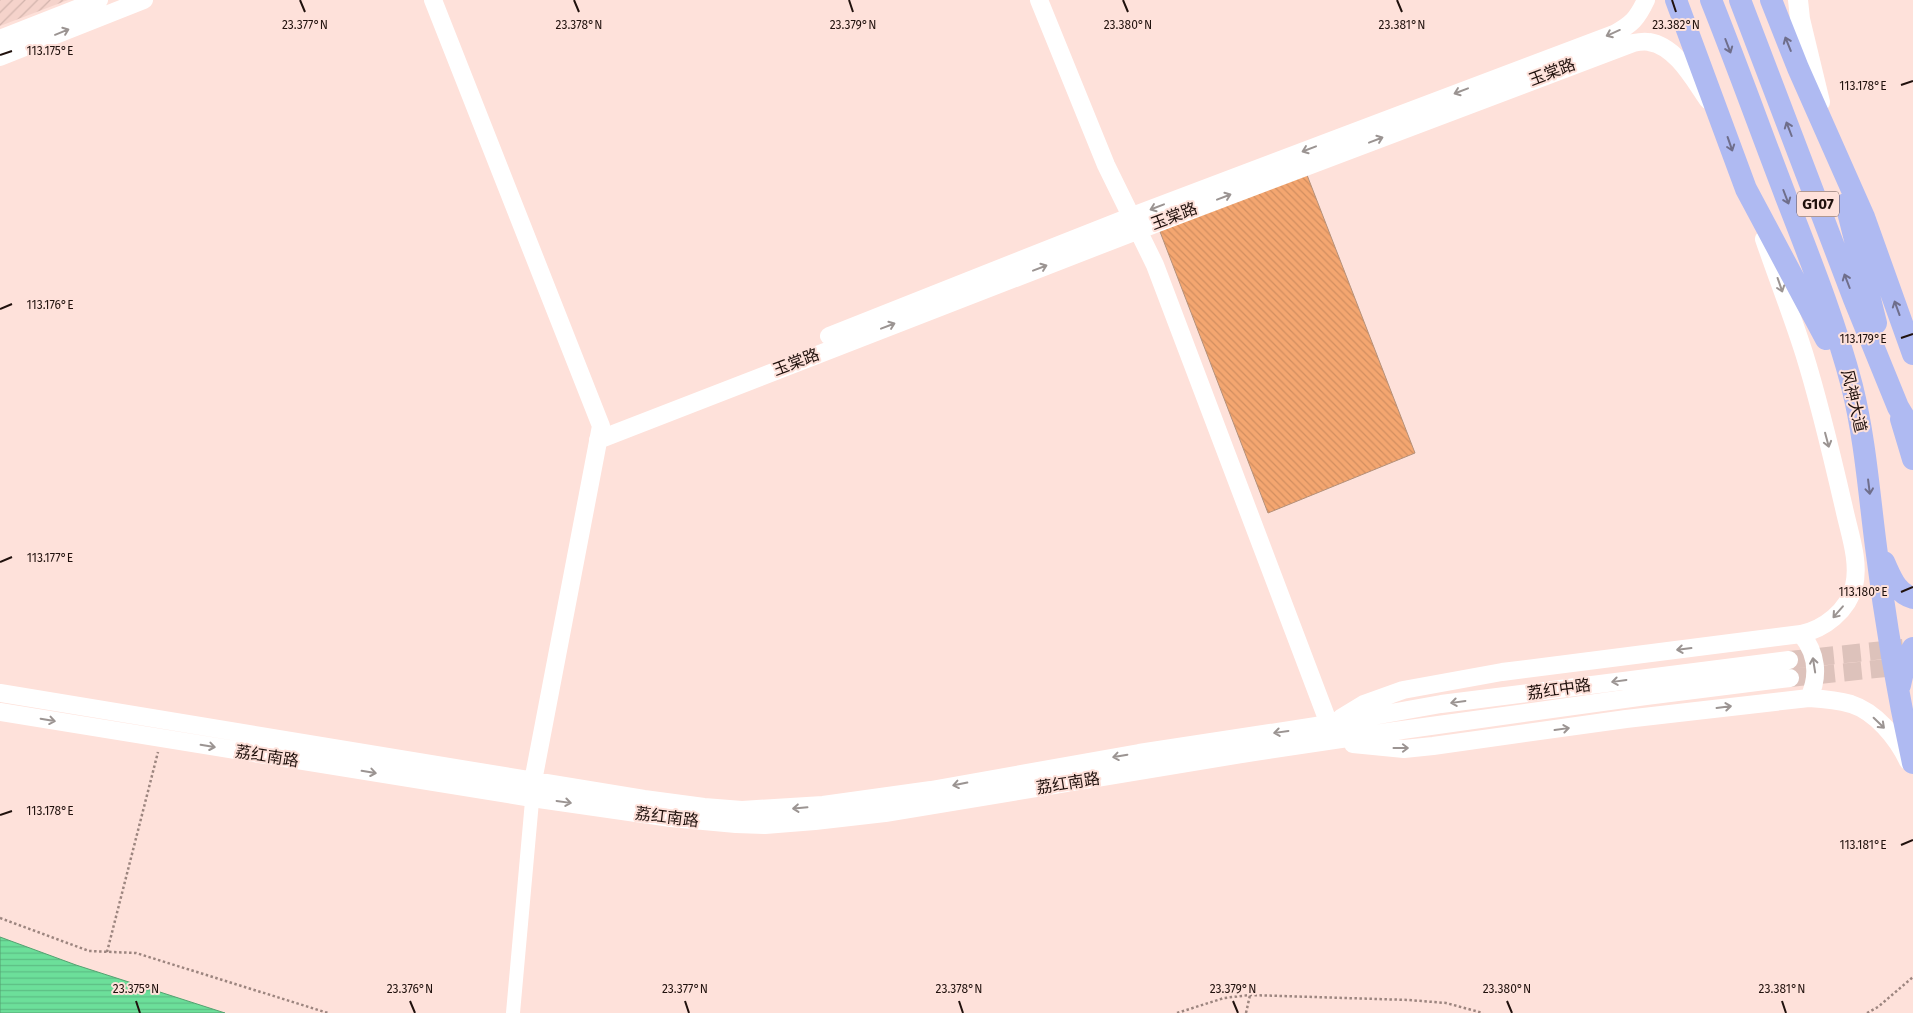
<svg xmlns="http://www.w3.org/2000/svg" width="1913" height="1013" font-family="'Fira Sans','Noto Sans SC',sans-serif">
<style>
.industrial{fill:url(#industrial-furrows)}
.water{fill:url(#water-rules);stroke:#55a170}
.building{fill:url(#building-back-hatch);stroke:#b49079}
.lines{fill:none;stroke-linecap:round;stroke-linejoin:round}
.tertiary-tunnel{stroke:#ddc2bb;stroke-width:18;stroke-dasharray:18 9;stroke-linecap:butt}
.path{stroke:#9c857f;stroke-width:2.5;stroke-dasharray:2.5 2.5;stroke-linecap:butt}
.minor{stroke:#fff;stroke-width:14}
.tertiary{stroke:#fff;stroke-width:18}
.secondary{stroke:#fff;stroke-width:20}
.trunk{stroke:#afbaf2;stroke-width:22}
.oneway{stroke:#9b9492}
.oneway2{stroke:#6f6e8b}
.ticks{fill:none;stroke:#20110d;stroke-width:2}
.labels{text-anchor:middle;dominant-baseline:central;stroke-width:4;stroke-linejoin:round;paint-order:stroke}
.shield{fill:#fee1da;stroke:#634f4a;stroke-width:1}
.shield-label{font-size:15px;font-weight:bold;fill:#20110d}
.street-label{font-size:16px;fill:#20110d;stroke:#fee1da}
.ticks-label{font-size:12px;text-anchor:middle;fill:#20110d;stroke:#fee1da;stroke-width:4;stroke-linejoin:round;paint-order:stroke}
</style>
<defs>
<pattern id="industrial-furrows" width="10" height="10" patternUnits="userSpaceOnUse" patternTransform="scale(1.25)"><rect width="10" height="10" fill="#f5d3cb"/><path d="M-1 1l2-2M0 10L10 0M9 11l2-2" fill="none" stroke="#d2b4ad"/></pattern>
<pattern id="water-rules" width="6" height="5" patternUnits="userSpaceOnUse" patternTransform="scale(1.25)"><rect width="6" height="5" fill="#6cdf9a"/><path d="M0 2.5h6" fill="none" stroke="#5dbe84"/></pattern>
<pattern id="building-back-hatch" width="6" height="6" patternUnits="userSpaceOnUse" patternTransform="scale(1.25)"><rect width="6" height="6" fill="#f4a670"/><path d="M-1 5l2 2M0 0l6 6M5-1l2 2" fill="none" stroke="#d18e60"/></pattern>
</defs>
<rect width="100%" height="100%" fill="#fee1da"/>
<path class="industrial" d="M0 0H68L0 26Z"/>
<path class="water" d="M0 937 76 965 225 1013H0Z"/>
<path class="building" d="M1307 175 1415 453 1268 513 1159 229Z"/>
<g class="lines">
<path class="tertiary-tunnel" d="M1789 660 1903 648
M1790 678 1906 666"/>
<path class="path" d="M0 918 89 951 136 953 328 1013
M107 952 158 752
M1177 1013 1224 998 1250 995 1409 1000 1446 1003 1483 1013
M1246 1013 1250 995
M1867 1013 1878 1007 1913 977"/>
<path class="minor" d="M513 1013 533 790"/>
<path class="tertiary" d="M433 0 601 426 533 781
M1039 0 1106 165 1155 265 1329 724
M0 39 99 0
M0 57 144 0
M829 336 1132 216 1614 34C1632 24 1637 19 1646 0
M598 440 1139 230 1633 43C1638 42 1644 41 1649 42 1676 46 1694 80 1708 100
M1801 634C1817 653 1819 676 1809 698
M0 693 644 799 704 807 742 810 823 805 931 790 1139 753 1329 724 1441 704 1789 660
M0 712 532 798 671 818 736 824 765 825 815 821 885 813 1254 752 1395 731 1646 696 1790 678
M1341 718 1364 704 1403 690 1502 672 1801 634C1824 629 1848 611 1854 586 1860 561 1849 532 1844 508 1832 456 1820 404 1804 353 1792 315 1777 277 1764 239
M1353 744 1404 749 1433 746 1626 719 1809 698C1824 699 1837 700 1851 704 1876 712 1897 738 1908 761"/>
<path class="secondary" d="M1798 0 1800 19 1820 102"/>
<path class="trunk" d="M1676 0 1746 189 1826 339
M1711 0C1737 65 1761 132 1786 197 1810 259 1835 321 1852 386 1865 438 1869 493 1876 547 1885 620 1897 691 1913 763
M1740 0 1854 299 1898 407 1913 432
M1771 0 1798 68 1864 217 1913 354
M1846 204 1876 323
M1901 419 1913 459
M1884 562C1891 577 1896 593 1913 598
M1900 685 1906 659 1913 648"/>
</g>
<defs><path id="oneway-shaft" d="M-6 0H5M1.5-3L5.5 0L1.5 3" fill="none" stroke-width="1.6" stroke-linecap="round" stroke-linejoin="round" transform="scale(1.25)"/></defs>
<g class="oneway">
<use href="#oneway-shaft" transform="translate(62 32) rotate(-22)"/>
<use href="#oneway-shaft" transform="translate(1613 33) rotate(156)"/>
<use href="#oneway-shaft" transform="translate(1461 91) rotate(159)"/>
<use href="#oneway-shaft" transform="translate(1376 140) rotate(-21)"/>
<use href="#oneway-shaft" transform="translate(1309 149) rotate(159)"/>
<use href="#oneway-shaft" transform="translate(1224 197) rotate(-21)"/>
<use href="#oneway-shaft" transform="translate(1157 207) rotate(159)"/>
<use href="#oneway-shaft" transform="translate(1040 268) rotate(-21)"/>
<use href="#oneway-shaft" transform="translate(1780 285) rotate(71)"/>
<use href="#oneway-shaft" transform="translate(888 326) rotate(-21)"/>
<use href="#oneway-shaft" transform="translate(1827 440) rotate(75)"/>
<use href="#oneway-shaft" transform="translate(1838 612) rotate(131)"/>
<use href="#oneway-shaft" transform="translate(1684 649) rotate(173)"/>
<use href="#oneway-shaft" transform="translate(1814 665) rotate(-99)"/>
<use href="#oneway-shaft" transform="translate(1619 681) rotate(172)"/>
<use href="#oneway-shaft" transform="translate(1458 702) rotate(172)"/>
<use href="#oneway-shaft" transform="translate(1724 707) rotate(-7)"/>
<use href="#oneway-shaft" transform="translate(48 720) rotate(10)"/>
<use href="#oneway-shaft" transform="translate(1879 723) rotate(44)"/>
<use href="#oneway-shaft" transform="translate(1562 729) rotate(-8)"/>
<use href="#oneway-shaft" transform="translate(1281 732) rotate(172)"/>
<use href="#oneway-shaft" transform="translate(208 746) rotate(9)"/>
<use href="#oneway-shaft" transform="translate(1401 748)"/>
<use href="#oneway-shaft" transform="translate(1120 756) rotate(170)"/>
<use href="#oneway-shaft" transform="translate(369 772) rotate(9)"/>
<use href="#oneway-shaft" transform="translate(960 784) rotate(169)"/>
<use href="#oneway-shaft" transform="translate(564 802) rotate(8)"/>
<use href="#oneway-shaft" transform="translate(800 808) rotate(175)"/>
</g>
<g class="oneway2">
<use href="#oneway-shaft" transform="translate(1788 44) rotate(-112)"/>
<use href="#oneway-shaft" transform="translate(1728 46) rotate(69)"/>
<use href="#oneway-shaft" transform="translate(1789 129) rotate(-111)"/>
<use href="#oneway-shaft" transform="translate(1730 144) rotate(71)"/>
<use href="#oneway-shaft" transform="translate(1786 197) rotate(69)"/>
<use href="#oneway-shaft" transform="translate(1847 281) rotate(-111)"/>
<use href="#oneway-shaft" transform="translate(1897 308) rotate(-110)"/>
<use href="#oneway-shaft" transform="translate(1869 487) rotate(83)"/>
</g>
<path class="ticks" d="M300 0 305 12M574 0 579 12M849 0 853 12M1123 0 1128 12M1397 0 1402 12M1672 0 1676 12M0 55 12 51M1901 85 1913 81M0 309 12 304M1901 338 1913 334M0 562 12 557M1901 592 1913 587M0 815 12 811M1901 845 1913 840M136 1001 140 1013M410 1001 415 1013M685 1001 689 1013M959 1001 963 1013M1233 1001 1238 1013M1507 1001 1512 1013M1782 1001 1786 1013"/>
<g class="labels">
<rect class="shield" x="1797" y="191.5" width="42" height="25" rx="4"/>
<g class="shield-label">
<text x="1818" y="204">G107</text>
</g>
<g class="street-label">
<text transform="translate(1552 72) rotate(-21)">玉棠路</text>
<text transform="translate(1174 216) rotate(-21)">玉棠路</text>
<text transform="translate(796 362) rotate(-21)">玉棠路</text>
<text transform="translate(1854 401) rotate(77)">风神大道</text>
<text transform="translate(1559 689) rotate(-8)">荔红中路</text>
<text transform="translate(267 756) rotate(9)">荔红南路</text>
<text transform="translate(1068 783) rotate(-9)">荔红南路</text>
<text transform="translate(667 817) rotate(7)">荔红南路</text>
</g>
</g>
<g class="ticks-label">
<text x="305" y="29">23.377°N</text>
<text x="579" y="29">23.378°N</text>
<text x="853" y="29">23.379°N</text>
<text x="1128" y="29">23.380°N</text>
<text x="1402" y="29">23.381°N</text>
<text x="1676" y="29">23.382°N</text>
<text x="50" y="55">113.175°E</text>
<text x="1863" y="90">113.178°E</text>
<text x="50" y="309">113.176°E</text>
<text x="1863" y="343">113.179°E</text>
<text x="50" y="562">113.177°E</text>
<text x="1863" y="596">113.180°E</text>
<text x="50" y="815">113.178°E</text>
<text x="1863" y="849">113.181°E</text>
<text x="136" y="993">23.375°N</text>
<text x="410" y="993">23.376°N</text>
<text x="685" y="993">23.377°N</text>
<text x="959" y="993">23.378°N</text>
<text x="1233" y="993">23.379°N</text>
<text x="1507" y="993">23.380°N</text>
<text x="1782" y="993">23.381°N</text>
</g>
</svg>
